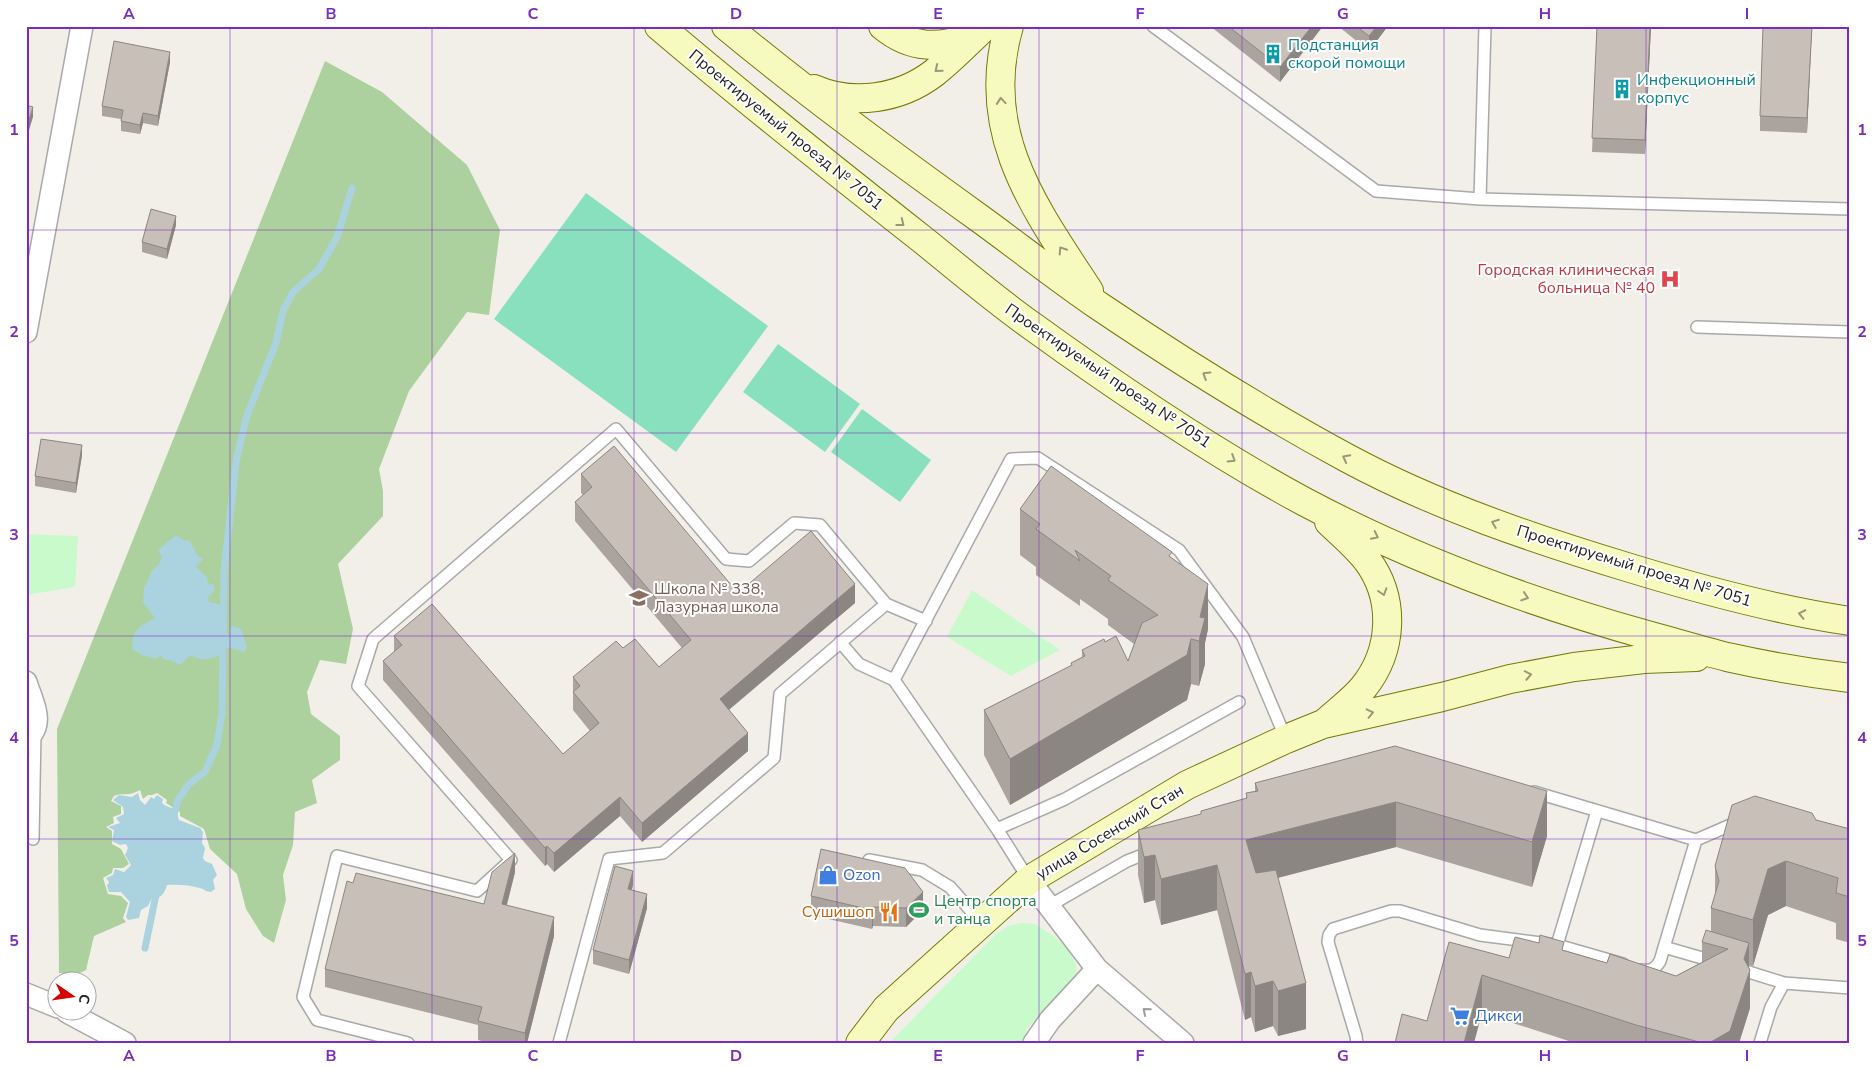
<svg xmlns="http://www.w3.org/2000/svg" width="1876" height="1069" font-family="'Nunito Sans',sans-serif">
<style>
.forest{fill:#add19e}
.park{fill:#c8facc}
.pitch{fill:#88e0be}
.water{fill:#aad3df}
.lines{fill:none;stroke-linecap:round;stroke-linejoin:round}
.stream{stroke:#aad3df;stroke-width:7}
.lane-casing{stroke:#a9a9a9;stroke-width:14}
.street-casing{stroke:#a9a9a9;stroke-width:24}
.secondary-casing{stroke:#707d05;stroke-width:30}
.lane{stroke:#fff;stroke-width:11}
.street{stroke:#fff;stroke-width:21}
.secondary{stroke:#f7fabf;stroke-width:28}
.wall{fill:#aba49e}
.shaded-wall{fill:#8b8681}
.building{fill:#c7bfb8;stroke:#8b8681}
.oneway{stroke:#979978}
.oneway2{stroke:#9c9c9c}
.grid{fill:none;stroke:#7b2cbf;stroke-width:1;stroke-opacity:0.55}
.labels{text-anchor:middle;dominant-baseline:central;stroke-width:4;stroke-linejoin:round;paint-order:stroke}
.culture-label{font-size:16px;fill:#0d838f;stroke:#fff;text-anchor:start}
.street-label{font-size:16px;fill:#222;stroke:#fff}
.health-label{font-size:16px;fill:#be3a42;stroke:#fff;text-anchor:end}
.education-label{font-size:16px;fill:#785e54;stroke:#fff;text-anchor:start}
.shop-label{font-size:16px;fill:#366cbe;stroke:#fff;text-anchor:start}
.leisure-label{font-size:16px;fill:#27864d;stroke:#fff;text-anchor:start}
.food-label{font-size:16px;fill:#c56008;stroke:#fff;text-anchor:end}
.neatline{fill:none;stroke:#7b2cbf;stroke-width:2}
.grid-label{font-size:16px;text-anchor:middle;font-weight:bold;fill:#7b2cbf}
</style>
<rect width="100%" height="100%" fill="#f2efe9"/>
<path class="forest" d="M325 61 382 92 467 165 500 230 489 315 467 312 409 391 379 469 383 491V516L338 564 353 629 346 664 320 660 307 692 311 714 340 736V760L312 780 317 803 295 812 293 845 283 875 286 900 274 943 263 936 246 909 237 874 210 849 204 829 180 816V812L166 803 167 800 157 793 152 795H148L143 799 140 790C128 797 124 792 114 796L111 801 121 806V814L113 817 114 823 106 827 112 831V844L121 849 129 864 123 868H113L112 873 103 878 108 894 121 896 128 903 123 918 126 922 94 936 86 970 78 974 59 973 57 729Z"/>
<path class="park" d="M26 534 78 536 75 587 26 595Z
M972 590 1060 650 1011 676 947 637Z
M1022 923 1035 924 1055 937 1071 952 1076 965 1077 979 1027 1028 1023 1043H889L995 935 1008 926Z"/>
<path class="pitch" d="M586 193 768 326 676 452 494 319Z
M778 344 860 404 825 452 743 392Z
M862 409 931 460 900 502 831 452Z"/>
<path class="water" d="M176 535 183 540 190 541 197 555 203 559 196 567 206 576 209 584 214 585V591L208 597 209 602 219 604 222 610 225 612C225 621 222 628 228 635H231L230 629 233 626 241 629 247 647 244 652C236 650 228 645 221 650V655C210 659 201 662 191 655L180 665 173 661 163 659 161 655 156 659 142 655 132 649C133 628 138 628 155 618L143 602 144 587 148 581 151 572 160 563 162 556 158 550Z
M138 793 140 800 145 805 151 797 154 799 157 795 163 799 162 803C166 808 175 807 177 812 178 815 178 818 179 820L200 828 203 832 202 843 205 848 203 858 205 861 212 864 217 875 213 880 215 889 211 892C206 892 204 889 200 888 189 885 179 884 167 885 165 892 161 900 152 898L148 906 141 910 139 918 128 920 126 917 130 902 121 892H109L107 886 109 882 106 878 113 875 115 869 124 872 131 865 125 855 128 848 126 844 120 845 112 841 114 830 108 827 120 823 116 818 124 814 123 807 113 800 119 795 132 797Z"/>
<g class="lines">
<path class="stream" d="M173 818 178 800 189 784 205 772 217 745 222 713 224 571 236 462 246 418 276 343 283 311 293 292 319 269 337 237 352 188
M145 948 157 890"/>
<defs>
<path id="lane" d="M1153 26 1376 191 1480 199
M1485 26 1480 199 1850 209
M1697 327 1850 332
M886 604 926 621
M840 642 859 664 894 680
M1534 792 1696 840 1740 821
M997 829 1065 799 1239 702
M33 839 35 732
M869 860 922 870 950 887 981 922
M1029 880 997 829 894 680 1011 459 1038 458 1179 550 1243 637 1286 739
M1049 906 1127 861 1150 852
M1557 945 1597 811
M1664 947 1716 962
M1736 968 1784 983 1850 988
M1641 970C1650 971 1655 970 1660 961L1696 840
M408 1043 317 1020 303 997 337 856 477 891 511 860 358 686 373 639 616 429 726 559 749 561 794 523 820 525 886 604 780 694 774 758 663 853 609 859 559 1043
M1357 1043 1356 1036 1328 942 1329 935 1333 929 1391 911H1400L1480 935 1557 945 1623 964
M1760 1043 1771 1007 1784 983"/>
<path id="street" d="M26 332 82 26
M26 682C32 702 46 723 26 740
M1029 880 1097 969 1183 1043
M26 994 58 1007
M67 1012 125 1043
M1034 1043 1050 1020 1097 969"/>
<path id="secondary" d="M659 26C746 100 834 170 923 240 959 269 994 299 1032 326 1119 389 1210 451 1305 502 1414 560 1529 602 1647 635 1673 642 1700 650 1727 657 1767 666 1809 673 1850 678
M726 26C808 94 893 156 979 218 1019 247 1058 278 1099 306 1179 360 1262 412 1347 458 1436 506 1534 539 1630 568 1702 590 1775 610 1850 621
M883 26C912 50 939 48 973 37
M1009 26C978 132 1034 207 1089 291
M814 89C853 106 900 99 934 73 952 59 968 42 985 26
M1326 722C1338 711 1352 701 1363 688 1393 651 1396 599 1367 560 1356 546 1342 534 1329 522
M860 1043 886 1009 1029 880 1187 785 1286 739 1323 724 1442 697 1510 679 1574 667 1644 659 1696 657"/>
</defs>
<use href="#lane" class="lane-casing"/>
<use href="#street" class="street-casing"/>
<use href="#secondary" class="secondary-casing"/>
<use href="#lane" class="lane"/>
<use href="#street" class="street"/>
<use href="#secondary" class="secondary"/>
</g>
<path class="wall" d="M1210 26H1323L1280 82Z
M1338 26H1388L1369 51Z
M1597 26H1651L1645 154 1592 152Z
M1812 26 1807 133 1760 131V116Z
M170 62 158 126 143 123 140 134 121 131V119L102 116V106Z
M176 225 167 259 142 252V242Z
M82 455 76 493 35 486V476Z
M581 474 738 593 855 603 729 710 748 751 642 842 620 816 554 872 547 864 545 866 383 680V661L394 652V636L563 754 590 731 573 710V677L623 648 659 667 682 648 575 521V502L583 495 581 493Z
M1020 509 1172 558 1208 629 1205 643V664L1199 686 1191 684 1187 700 1010 805 984 755V710L1071 666V663L1082 657V650L1105 642 1128 661 1134 644 1108 625V619L1080 599V606L1036 575V567L1020 555Z
M1395 746 1547 836 1532 887 1396 847 1278 878 1306 1029 1278 1036 1273 1026 1255 1032 1251 1017 1245 1020 1217 910 1161 925 1155 900 1144 903 1138 875V830L1201 814V811L1246 798V793L1255 791V783Z
M1816 820 1850 829V943L1836 939V923L1786 906 1768 915 1753 966 1749 965 1750 1008 1739 1043H1575L1482 1013 1427 1021 1449 942 1509 958 1564 950 1607 963 1676 976 1702 962V942L1711 931V908L1715 895V866Z
M515 872 507 905 554 936 527 1043H489L478 1040V1025L325 987V969L353 883 484 904Z
M633 885 632 890 647 908 629 974 593 964V950Z
M811 896 923 910 906 927 873 926 872 929 811 915Z"/>
<path class="shaded-wall" d="M1312 26H1323L1280 82V67Z
M1377 26H1388L1369 51V36Z
M1650 26H1651L1645 154V140Z
M1812 26 1807 133V118Z
M170 52V62L158 126V116Z
M33 107V117L26 140V130Z
M143 113V123L140 134V125Z
M176 216V225L167 259V249Z
M82 445V455L76 493V483Z
M855 584V603L720 717V699Z
M1208 584V629L1205 643V664L1199 686V641L1200 617Z
M1191 639V684L1187 700 1010 805V759Z
M748 733V751L642 842V823Z
M1547 791V836L1532 887V842Z
M620 797V816L554 872V853Z
M1396 802V847L1246 886V840Z
M547 846V864L545 866V848Z
M515 853V872L502 923V904Z
M1155 855V900L1144 903V857Z
M1786 861V906L1768 915 1753 966V920L1768 869Z
M1217 865V910L1161 925V879Z
M633 871V885L628 903V889Z
M923 892V910L906 927V908Z
M647 894V908L629 974V960Z
M873 907V926L872 929V910Z
M554 917V936L527 1043H525V1033Z
M1749 943V975L1750 970V1008L1739 1043H1709L1744 959Z
M1251 972V1017L1245 1020V974Z
M1482 975V1013L1474 1043H1464Z
M1273 981V1026L1255 1032V986Z
M1306 983V1029L1278 1036V991Z"/>
<path class="building" d="M1228 26H1312L1280 67Z
M1356 26H1377L1369 36Z
M1597 26H1650L1645 140 1592 138Z
M1763 26H1812L1807 118 1760 116Z
M114 41 170 52 158 116 143 113 140 125 121 121 123 110 102 106Z
M26 105 33 107 26 130Z
M151 209 176 216 167 249 142 242Z
M41 439 82 445 76 483 35 476Z
M614 446 738 593 811 531 855 584 720 699 748 733 642 823 620 797 554 853 547 846 545 848 383 661 402 645 394 636 432 604 563 754 599 723 573 692 580 686 573 677 616 641 623 648 635 639 659 667 691 640 575 502 592 487 581 474Z
M1051 466 1172 552 1169 556 1208 584 1200 617 1205 618 1199 641 1191 639 1187 655 1010 759 984 710 1072 665 1071 663 1085 656 1082 650 1104 639 1105 642 1116 636 1128 661 1142 623 1158 615 1108 580 1111 576 1075 550 1080 561 1036 529 1040 524 1020 509Z
M1395 746 1547 791 1532 842 1396 802 1246 840 1256 873 1276 870 1306 983 1278 991 1273 981 1255 986 1251 972 1245 974 1217 865 1161 879 1155 855 1144 857 1138 830 1201 814V811L1247 798 1246 793 1258 791 1255 783Z
M1755 796 1812 813 1816 820 1850 829V897L1836 893 1838 878 1786 861 1768 869 1753 920 1711 908 1719 881 1715 866 1732 805Z
M821 849 905 868 923 892 906 908 873 907 872 910 811 896Z
M515 853 502 904 554 917 525 1033 478 1021 482 1007 325 969 347 881 353 883 356 873 484 904 492 872Z
M615 866 633 871 628 889 647 894 629 960 593 950Z
M1706 930 1749 943 1744 959 1750 970 1730 1031 1709 1043H1703L1636 1025 1482 975 1464 1043H1395L1402 1014 1427 1021 1449 942 1509 958 1515 937 1539 943 1540 935 1564 942 1562 950 1607 963 1610 954 1676 976 1728 949 1702 942Z"/>
<defs><path id="oneway-chevron" d="M-2-3.5L2.5 0L-2 3.5" fill="none" stroke-width="1.6" stroke-linecap="round" stroke-linejoin="round" transform="scale(1.25)"/></defs>
<g class="oneway">
<use href="#oneway-chevron" transform="translate(938 69) rotate(141)"/>
<use href="#oneway-chevron" transform="translate(1001 101) rotate(-95)"/>
<use href="#oneway-chevron" transform="translate(901 223) rotate(38)"/>
<use href="#oneway-chevron" transform="translate(1062 250) rotate(-123)"/>
<use href="#oneway-chevron" transform="translate(1206 375) rotate(-148)"/>
<use href="#oneway-chevron" transform="translate(1346 458) rotate(-152)"/>
<use href="#oneway-chevron" transform="translate(1232 459) rotate(32)"/>
<use href="#oneway-chevron" transform="translate(1495 523) rotate(-159)"/>
<use href="#oneway-chevron" transform="translate(1375 536) rotate(26)"/>
<use href="#oneway-chevron" transform="translate(1383 592) rotate(72)"/>
<use href="#oneway-chevron" transform="translate(1525 597) rotate(18)"/>
<use href="#oneway-chevron" transform="translate(1802 614) rotate(-168)"/>
<use href="#oneway-chevron" transform="translate(1528 675) rotate(-11)"/>
<use href="#oneway-chevron" transform="translate(1370 713) rotate(-13)"/>
</g>
<use class="oneway2" href="#oneway-chevron" transform="translate(1146 1011) rotate(-139)"/>
<path class="grid" d="M230 26V1043M432 26V1043M634 26V1043M837 26V1043M1039 26V1043M1242 26V1043M1444 26V1043M1646 26V1043M26 230H1850M26 433H1850M26 636H1850M26 839H1850"/>
<defs>
<symbol id="building-bare" viewBox="-9 -9 18 18"><path d="M-4-6H4V6H1V3H-1V6H-4ZM-2.5-4.3h1.7v1.8h-1.7ZM.8-4.3h1.7v1.8H.8ZM-2.5-1h1.7V.8h-1.7ZM.8-1h1.7V.8H.8Z" fill="#0f9aa8" stroke="#fff" stroke-width="2.5" paint-order="stroke"/></symbol>
<symbol id="hospital-bare" viewBox="-9 -9 18 18"><path d="M-5-5h3v3.5h4V-5h3V5h-3V1.5h-4V5h-3Z" fill="#e0444e" stroke="#fff" stroke-width="2.5" paint-order="stroke"/></symbol>
<symbol id="school-bare" viewBox="-9 -9 18 18"><path d="M0-5L7-2L0 1L-7-2ZM-4 1L0 2.5L4 1V4Q0 6-4 4Z" fill="#8d6e63" stroke="#fff" stroke-width="2.5" paint-order="stroke"/></symbol>
<symbol id="shop-bare" viewBox="-9 -9 18 18"><path d="M-5-2.5h2.3a2.7 3.5 0 0 1 5.4 0H5L5.5 6h-11ZM-1.5-2.5h3a1.5 2.3 0 0 0-3 0Z" fill="#3f7fe0" stroke="#fff" stroke-width="2.5" paint-order="stroke"/></symbol>
<symbol id="stadium-bare" viewBox="-9 -9 18 18"><path d="M0-5a6.5 5 0 1 0 0 10a6.5 5 0 1 0 0-10ZM-3.5-1.8h7v3.6h-7Z" fill="#2e9e5b" stroke="#fff" stroke-width="2.5" paint-order="stroke"/></symbol>
<symbol id="restaurant-bare" viewBox="-9 -9 18 18"><path d="M-5-6h1v4h1v-4h1v4h1v-4h1v5L-1.5 .5V6h-2V.5L-5-1ZM5-6V6H3V1.5H1.5Q1.5-4 5-6Z" fill="#e8710a" stroke="#fff" stroke-width="2.5" paint-order="stroke"/></symbol>
<symbol id="supermarket-bare" viewBox="-9 -9 18 18"><path d="M-6-5.5h2.5l.6 2H6L4.5 2H-2.5L-4.4-4H-6ZM-1.5 3.2a1.3 1.3 0 1 0 .1 0ZM3 3.2a1.3 1.3 0 1 0 .1 0Z" fill="#3f7fe0" stroke="#fff" stroke-width="2.5" paint-order="stroke"/></symbol>
</defs>
<g fill-rule="evenodd">
<use href="#building-bare" x="1259" y="40" width="28" height="28"/>
<use href="#building-bare" x="1608" y="75" width="28" height="28"/>
<use href="#hospital-bare" x="1656" y="265" width="28" height="28"/>
<use href="#school-bare" x="625" y="584" width="28" height="28"/>
<use href="#shop-bare" x="814" y="861" width="28" height="28"/>
<use href="#stadium-bare" x="905" y="896" width="28" height="28"/>
<use href="#restaurant-bare" x="875" y="898" width="28" height="28"/>
<use href="#supermarket-bare" x="1446" y="1002" width="28" height="28"/>
</g>
<g class="labels">
<g class="culture-label">
<text x="1288" y="45">Подстанция<tspan x="1288" dy="18">скорой помощи</tspan></text>
<text x="1637" y="80">Инфекционный<tspan x="1637" dy="18">корпус</tspan></text>
</g>
<g class="street-label">
<text transform="translate(786 130) rotate(39)">Проектируемый проезд № 7051</text>
<text transform="translate(1108 376) rotate(34)">Проектируемый проезд № 7051</text>
<text transform="translate(1634 566) rotate(17)">Проектируемый проезд № 7051</text>
<text transform="translate(1110 832) rotate(-31)">улица Сосенский Стан</text>
</g>
<g class="health-label">
<text x="1655" y="270">Городская клиническая<tspan x="1655" dy="18">больница № 40</tspan></text>
</g>
<g class="education-label">
<text x="654" y="589">Школа № 338,<tspan x="654" dy="18">Лазурная школа</tspan></text>
</g>
<g class="shop-label">
<text x="843" y="875">Ozon</text>
<text x="1475" y="1016">Дикси</text>
</g>
<g class="leisure-label">
<text x="934" y="901">Центр спорта<tspan x="934" dy="18">и танца</tspan></text>
</g>
<g class="food-label">
<text x="874" y="912">Сушишоп</text>
</g>
</g>
<rect width="1876" height="1069" fill="none" stroke="#ffffff" stroke-width="55"/>
<g transform="translate(72 996) rotate(103)"><circle r="24" fill="#ffffff" stroke="#a7a7a7"/>
<path d="M0-4L9 19L0 12L-9 19Z" fill="#d40000"/>
<text y="-8" font-size="14" font-weight="bold" text-anchor="middle" fill="#222222">С</text>
</g>
<rect x="28" y="28" width="1820" height="1014" class="neatline"/>
<g class="grid-label">
<text x="129" y="19">A</text>
<text x="331" y="19">B</text>
<text x="533" y="19">C</text>
<text x="736" y="19">D</text>
<text x="938" y="19">E</text>
<text x="1140" y="19">F</text>
<text x="1343" y="19">G</text>
<text x="1545" y="19">H</text>
<text x="1747" y="19">I</text>
<text x="14" y="135">1</text>
<text x="1862" y="135">1</text>
<text x="14" y="337">2</text>
<text x="1862" y="337">2</text>
<text x="14" y="540">3</text>
<text x="1862" y="540">3</text>
<text x="14" y="743">4</text>
<text x="1862" y="743">4</text>
<text x="14" y="946">5</text>
<text x="1862" y="946">5</text>
<text x="129" y="1061">A</text>
<text x="331" y="1061">B</text>
<text x="533" y="1061">C</text>
<text x="736" y="1061">D</text>
<text x="938" y="1061">E</text>
<text x="1140" y="1061">F</text>
<text x="1343" y="1061">G</text>
<text x="1545" y="1061">H</text>
<text x="1747" y="1061">I</text>
</g>
</svg>
